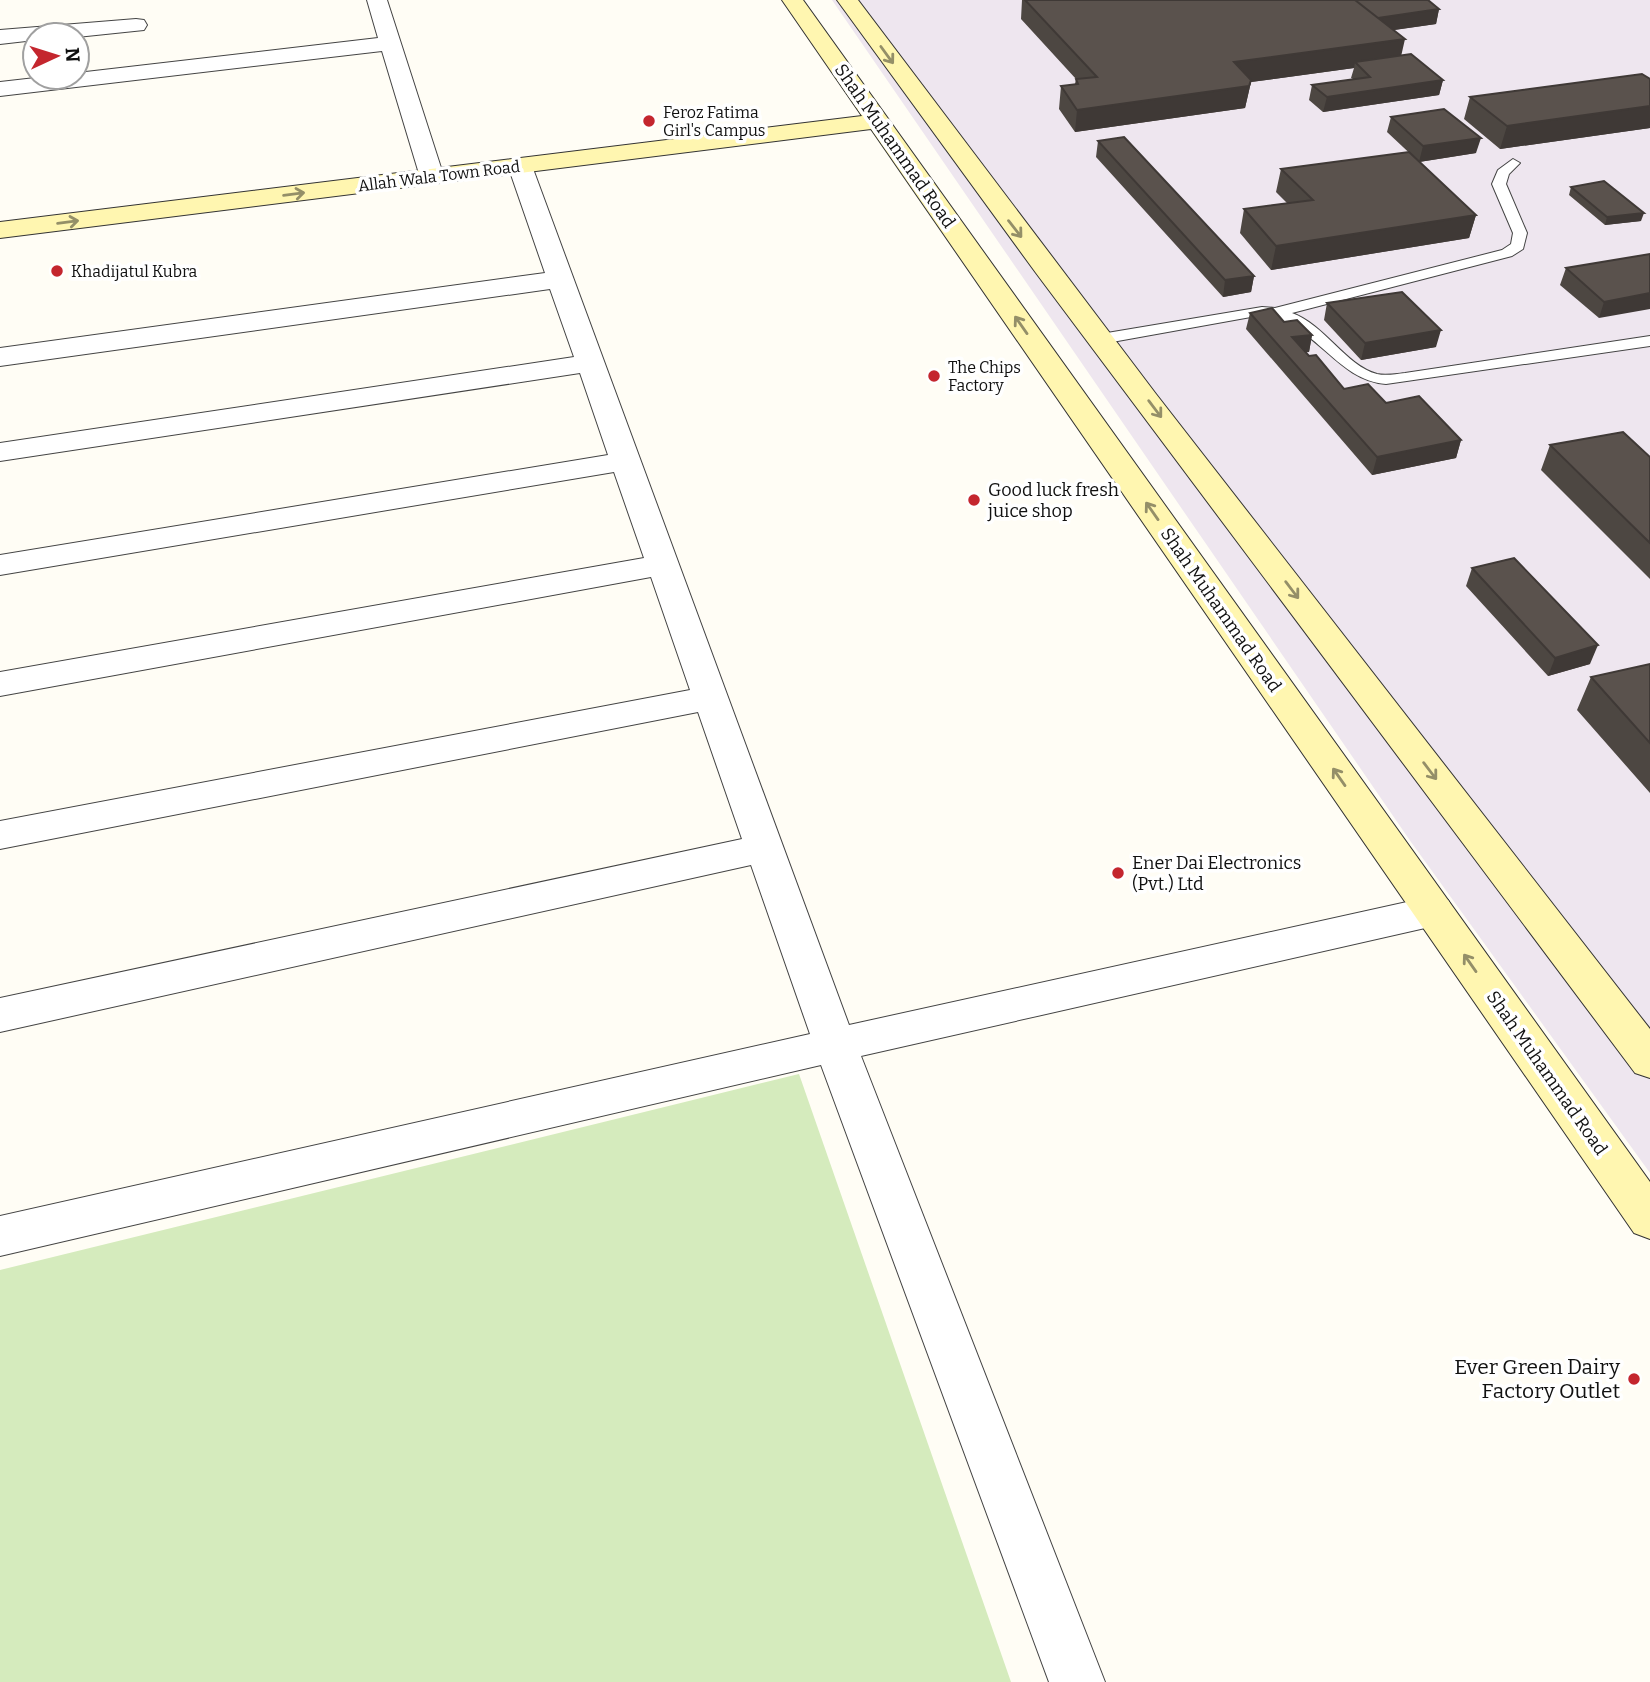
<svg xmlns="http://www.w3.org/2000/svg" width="1650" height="1682" font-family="Bitter,serif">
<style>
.industrial{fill:#eee6ef}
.green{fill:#d5ebbd}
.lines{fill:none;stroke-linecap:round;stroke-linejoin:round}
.lane-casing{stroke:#444;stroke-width:2}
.street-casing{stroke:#444;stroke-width:2}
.secondary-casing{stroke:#333;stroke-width:2}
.lane{fill:#fff;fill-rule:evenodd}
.street{fill:#fff;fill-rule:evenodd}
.secondary{fill:#fff6b0;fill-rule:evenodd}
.wall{fill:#4d4742}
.shaded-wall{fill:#3f3936}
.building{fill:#5a524d;stroke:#3f3936;stroke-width:2}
.oneway{stroke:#948f68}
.poi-dot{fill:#c4262e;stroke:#fff;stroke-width:2.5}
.labels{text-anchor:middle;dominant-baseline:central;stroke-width:7;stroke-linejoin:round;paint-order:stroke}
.far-poi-label{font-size:16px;fill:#111;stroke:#fff;text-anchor:start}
.far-street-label{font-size:16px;fill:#111;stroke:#fff}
.street-label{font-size:18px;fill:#111;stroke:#fff}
.poi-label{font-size:18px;fill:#111;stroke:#fff;text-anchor:start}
.near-poi-label{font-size:21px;fill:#111;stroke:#fff;text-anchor:end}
</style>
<rect width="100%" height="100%" fill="#fffdf5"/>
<path class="industrial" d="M832 0H1650V1173L1411 842Z"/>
<path class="green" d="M799 1074 1011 1682H0V1270Z"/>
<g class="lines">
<defs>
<path id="lane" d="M1513 159 1520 163 1509 174 1506 184 1527 233 1523 249 1512 256 1292 313C1325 325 1346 366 1377 374 1386 376 1396 374 1405 373L1650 336V346L1386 384C1335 380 1317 323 1262 315L1101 344 1093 339 1101 334 1262 307 1275 308 1502 250 1511 244 1513 233 1492 184 1498 170Z"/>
<path id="street" d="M367 0H387L444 177 441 182 432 184 423 182 420 177 382 51 0 96V82L44 77H77V73L378 38Z
M136 19 144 20 147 25 144 30 77 37 35 35V40L0 44V30Z
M520 159 529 161 532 166 849 1025 1434 896 1448 900 1454 911 1448 922 1434 926 861 1056 1105 1682H1049L821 1065 0 1256V1216L810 1034 751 865 0 1032V998L742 839 698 712 0 849V821L690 690 651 577 0 696V672L644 558 614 472 0 575V555L608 455 580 373 0 461V443L574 357 550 289 0 366V348L545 273 508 166 511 161Z"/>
<path id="secondary" d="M782 0H803L1650 1182V1239L1634 1233 871 129 0 238V222L862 116Z
M837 0H858L1156 394 1650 1029V1078L1635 1073 1036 273Z"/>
</defs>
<use href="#lane" class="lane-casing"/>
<use href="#street" class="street-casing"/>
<use href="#secondary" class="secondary-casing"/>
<use href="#lane" class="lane"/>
<use href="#street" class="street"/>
<use href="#secondary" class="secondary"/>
</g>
<path class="wall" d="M1022 0H1428L1439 9 1436 24 1393 30 1401 56 1443 80 1439 95 1323 112 1309 100 1312 85 1353 79 1351 78 1354 68 1251 82 1245 108 1075 132 1059 109 1061 86 1075 84 1076 79 1021 19Z
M1650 79V128L1500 149 1464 119 1470 97Z
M1391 117 1476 153 1419 162 1387 132Z
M1098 141 1254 276 1251 292 1223 297 1096 157Z
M1281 169 1476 215 1469 238 1271 270 1240 233 1244 209 1287 203 1276 192Z
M1571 187 1641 221 1605 225 1569 195Z
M1650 254 1599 318 1560 285 1566 268Z
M1327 303 1436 347 1361 360 1324 320Z
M1250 313 1284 322 1312 335 1309 352H1305L1344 389 1386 403 1461 440 1456 458 1372 475 1246 329Z
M1550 445 1650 457V579L1541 470Z
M1472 568 1590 664 1548 676 1466 586Z
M1650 664V793L1577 710 1591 677Z"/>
<path class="shaded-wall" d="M1439 9 1436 24 1367 34 1370 19Z
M1405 39 1400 61 1355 62 1354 68 1251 82 1245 108 1075 132 1077 110 1234 62Z
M1443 80 1439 95 1323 112 1327 97Z
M1650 106V128L1500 149 1507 126Z
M1481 138 1476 153 1419 162 1423 146Z
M1644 213 1641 221 1605 225 1607 217Z
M1476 215 1469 238 1271 270 1276 246Z
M1254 276 1251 292 1223 297 1225 280Z
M1650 293V309L1599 318 1604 302Z
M1441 330 1436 347 1361 360 1365 343Z
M1312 335 1309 352 1288 354 1292 337Z
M1461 440 1456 458 1372 475 1377 457Z
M1598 645 1590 664 1548 676 1555 658Z"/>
<path class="building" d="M1025 0H1355L1405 39 1234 62 1251 80 1249 86 1077 110 1061 86 1078 84 1076 79 1097 77Z
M1355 0H1428L1439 9 1378 18Z
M1411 54 1443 80 1327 97 1312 85 1370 77 1355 62Z
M1642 74 1650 79V106L1507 126 1470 97Z
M1444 109 1481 138 1423 146 1391 117Z
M1124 137 1254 276 1225 280 1098 141Z
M1409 152 1476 215 1276 246 1244 209 1313 200 1281 169Z
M1604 181 1644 213 1607 217 1571 187Z
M1650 254V293L1604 302 1566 268Z
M1402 292 1441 330 1365 343 1327 303Z
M1272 308 1284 322 1297 320 1312 335 1292 337 1309 356 1316 355 1344 389 1368 384 1386 403 1419 396 1461 440 1377 457 1250 313Z
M1623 432 1650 457V543L1550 445Z
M1514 558 1598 645 1555 658 1472 568Z
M1650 664V743L1591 677Z"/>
<defs><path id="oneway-shaft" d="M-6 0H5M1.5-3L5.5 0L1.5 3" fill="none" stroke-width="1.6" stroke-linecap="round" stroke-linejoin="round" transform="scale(1.75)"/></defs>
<g class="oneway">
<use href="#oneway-shaft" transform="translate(887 55) rotate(54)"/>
<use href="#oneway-shaft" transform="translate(294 194) rotate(-7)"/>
<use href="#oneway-shaft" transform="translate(68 222) rotate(-7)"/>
<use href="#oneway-shaft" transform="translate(1015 229) rotate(52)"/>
<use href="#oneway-shaft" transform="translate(1021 325) rotate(-125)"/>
<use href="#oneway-shaft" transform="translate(1155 409) rotate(53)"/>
<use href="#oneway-shaft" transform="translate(1152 511) rotate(-125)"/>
<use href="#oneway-shaft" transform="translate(1292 590) rotate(53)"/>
<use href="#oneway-shaft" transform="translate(1430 771) rotate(53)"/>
<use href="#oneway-shaft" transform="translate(1339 777) rotate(-125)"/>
<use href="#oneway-shaft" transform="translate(1470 963) rotate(-125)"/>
</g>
<g class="poi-dot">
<circle cx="649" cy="121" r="7"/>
<circle cx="57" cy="271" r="7"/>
<circle cx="934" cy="376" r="7"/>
<circle cx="974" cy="500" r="7"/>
<circle cx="1118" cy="873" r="7"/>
<circle cx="1634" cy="1379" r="7"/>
</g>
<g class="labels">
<g class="far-poi-label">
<text x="663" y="112">Feroz Fatima<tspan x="663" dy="18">Girl's Campus</tspan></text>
<text x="71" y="271">Khadijatul Kubra</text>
<text x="948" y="367">The Chips<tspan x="948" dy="18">Factory</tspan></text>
</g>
<g class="far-street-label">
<text transform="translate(439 176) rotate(-7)">Allah Wala Town Road</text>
</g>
<g class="street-label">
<text transform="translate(895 146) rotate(55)">Shah Muhammad Road</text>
<text transform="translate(1221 610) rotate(55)">Shah Muhammad Road</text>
<text transform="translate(1547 1073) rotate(55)">Shah Muhammad Road</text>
</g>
<g class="poi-label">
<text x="988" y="490">Good luck fresh<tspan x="988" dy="21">juice shop</tspan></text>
<text x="1132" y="863">Ener Dai Electronics<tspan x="1132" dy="21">(Pvt.) Ltd</tspan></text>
</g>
<g class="near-poi-label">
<text x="1620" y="1367">Ever Green Dairy<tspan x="1620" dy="24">Factory Outlet</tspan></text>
</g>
</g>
<g transform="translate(56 56) rotate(86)"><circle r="33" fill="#ffffff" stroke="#a0a0a0" stroke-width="2"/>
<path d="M0-5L12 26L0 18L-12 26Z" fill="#c4262e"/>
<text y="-10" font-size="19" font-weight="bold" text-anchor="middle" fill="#111111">N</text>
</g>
</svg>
